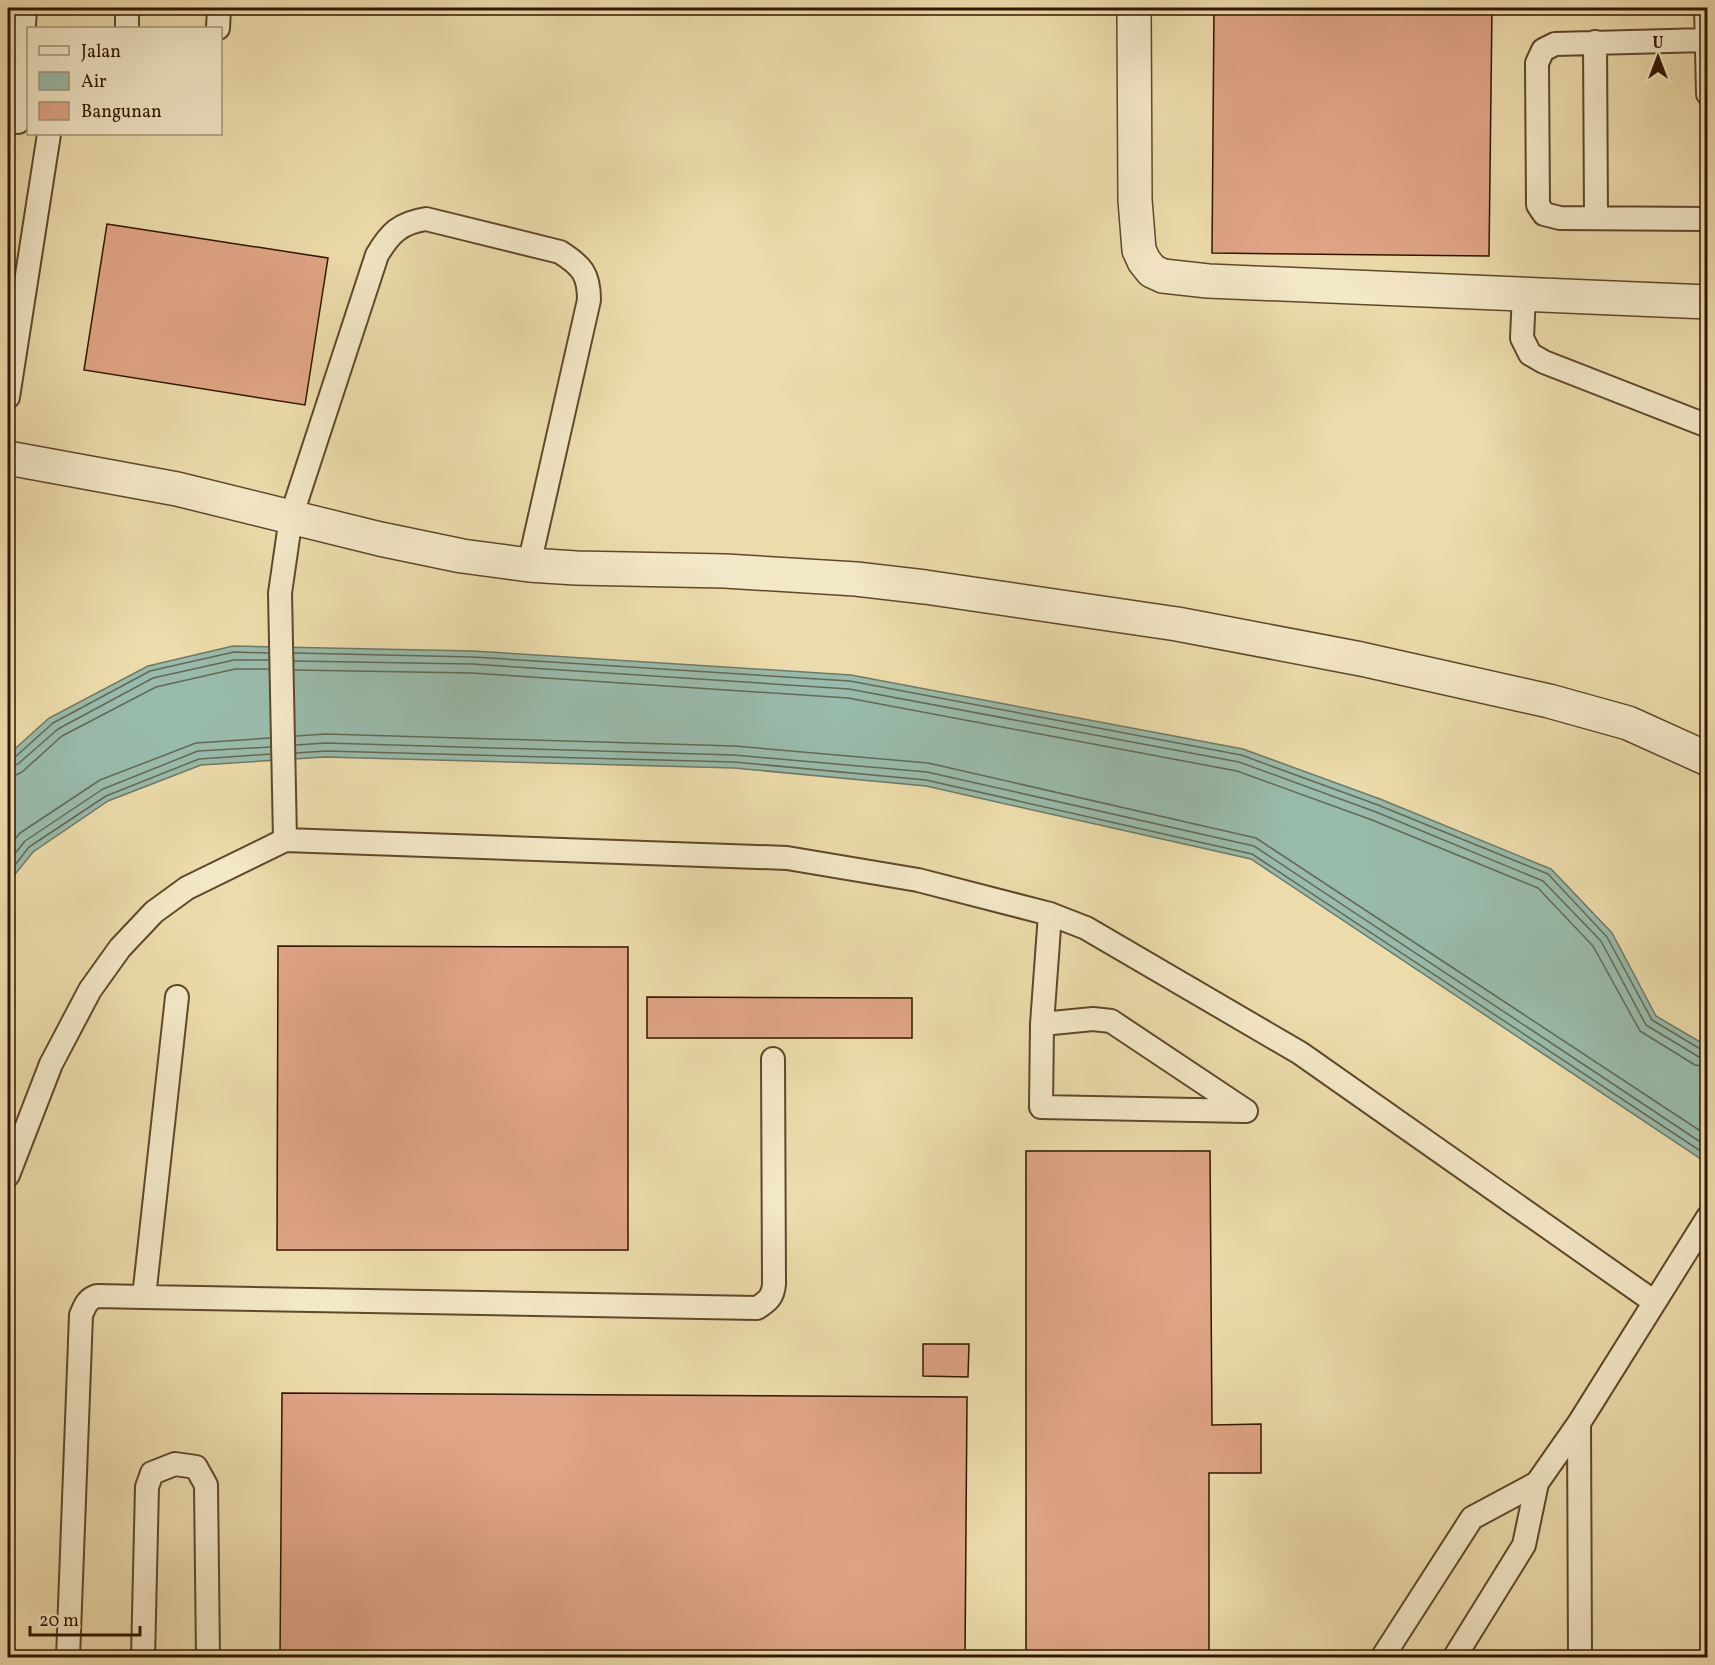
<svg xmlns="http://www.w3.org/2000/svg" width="1715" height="1665" font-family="Vollkorn,serif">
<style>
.water{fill:#99bbab;stroke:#6f7967;stroke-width:1.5}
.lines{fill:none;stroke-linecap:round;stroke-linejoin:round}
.shore{stroke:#646856;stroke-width:1.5}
.building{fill:#e0a586;stroke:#301600;stroke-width:1.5}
.service-casing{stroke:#5f482b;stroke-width:26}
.minor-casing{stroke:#5f482b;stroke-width:36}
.service{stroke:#f3e8c8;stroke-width:22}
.minor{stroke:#f3e8c8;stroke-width:33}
</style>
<rect width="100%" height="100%" fill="#eddcab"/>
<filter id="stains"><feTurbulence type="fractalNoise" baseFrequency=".00333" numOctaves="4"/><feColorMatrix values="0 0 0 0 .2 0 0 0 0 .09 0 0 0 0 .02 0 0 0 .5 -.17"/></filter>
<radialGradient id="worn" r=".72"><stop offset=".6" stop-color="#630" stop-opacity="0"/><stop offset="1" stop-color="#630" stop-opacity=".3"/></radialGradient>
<path class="water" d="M233 646 473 651 851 675 1243 749 1380 799 1551 869 1612 933 1656 1016 1707 1046V1163L1251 859 926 786 734 768 325 757 201 765 108 801 33 852 8 883V755L49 718 148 666Z"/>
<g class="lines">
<path class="shore" d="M294 653 473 657 850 681 1241 755 1378 805 1548 874 1607 937 1652 1020 1702 1050 1708 1051
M294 661 472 664 849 689 1239 762 1376 812 1543 881 1601 941 1646 1025 1699 1057 1708 1058
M294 670 472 673 848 698 1237 771 1372 820 1538 888 1593 946 1640 1031 1695 1065 1708 1067
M296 736 326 734 735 746 928 763 1256 838 1708 1136
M296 745 326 743 734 755 927 772 1254 846 1708 1147
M296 753 326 751 734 762 926 780 1252 854 1708 1156
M8 759 14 758 53 723 150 671 234 652 268 653
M8 767 18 764 58 729 153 678 234 660H269
M8 776 16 775 22 772 62 736 156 687 235 669H269
M8 847 20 833 100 780 196 743 270 738
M8 862 25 841 103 789 198 751 270 747
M8 874 29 847 106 796 199 759 271 754"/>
</g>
<path class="building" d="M1214 8H1492L1489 256 1212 253Z
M107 224 328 258 305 405 84 370Z
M278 946 628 947V1250H277Z
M647 997 912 998V1038H647Z
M1026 1151H1210L1212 1425 1261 1424V1473H1209V1658H1026Z
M923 1344H969L968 1377 923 1376Z
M282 1393 967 1397 965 1658H280Z"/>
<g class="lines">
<defs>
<path id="service" d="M1706 8 1708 94
M127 28V8
M218 28 219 8
M1706 40 1555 44 1543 50 1537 63 1538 205 1544 214 1560 218 1708 219
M1595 42 1596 218
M18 122 25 8
M1524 294 1522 338 1530 354 1544 362 1708 426
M8 397 49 134
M285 840 280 593 291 517 377 255C390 233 400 223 426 219L560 252C582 266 589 274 589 300L529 565
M1050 914 1042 1024 1041 1107 1246 1111
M1042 1024 1093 1019 1111 1021 1246 1111
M8 1175 51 1064 90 990 120 948 154 912 187 888 285 840 787 858 918 880 1050 914 1086 928 1300 1053 1653 1301
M144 1297 177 997
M68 1658 81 1315C85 1306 87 1299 97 1296L144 1297 757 1308C768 1301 773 1297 774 1284L773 1059
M143 1658 147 1487 152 1473 175 1464 196 1467 206 1485 208 1658
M1382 1658 1472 1518 1537 1483
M1454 1658 1524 1545 1537 1483 1579 1423
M1580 1658 1579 1423 1708 1217"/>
<path id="minor" d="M1134 8 1135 200 1139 250 1144 261 1152 271 1163 276 1208 281 1708 302
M8 458 177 489 380 539 462 556 529 565 576 568 725 571 856 579 925 587 1177 624 1361 659 1549 701 1628 723 1708 759"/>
</defs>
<use href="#service" class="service-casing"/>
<use href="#minor" class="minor-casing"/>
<use href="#service" class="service"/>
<use href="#minor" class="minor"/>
</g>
<rect width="1715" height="1665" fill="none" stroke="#eddcab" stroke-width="30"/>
<rect x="9" y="9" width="1697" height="1647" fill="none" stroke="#301600" stroke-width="3"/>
<rect x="15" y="15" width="1685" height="1635" fill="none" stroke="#301600" stroke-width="1.5"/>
<rect x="27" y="27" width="195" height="108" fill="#f3e8c8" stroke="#a59478" stroke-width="1.5"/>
<rect x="39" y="46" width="30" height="9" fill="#f3e8c8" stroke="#a59478" stroke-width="1.5"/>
<text x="81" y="57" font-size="18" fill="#301600">Jalan</text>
<rect x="39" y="72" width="30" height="18" fill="#99bbab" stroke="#a59478" stroke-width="1.5"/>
<text x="81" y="87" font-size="18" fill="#301600">Air</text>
<rect x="39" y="102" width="30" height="18" fill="#e0a586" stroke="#a59478" stroke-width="1.5"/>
<text x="81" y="117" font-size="18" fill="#301600">Bangunan</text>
<g transform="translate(1658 57)" stroke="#f3e8c8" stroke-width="4.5" paint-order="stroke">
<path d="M0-4.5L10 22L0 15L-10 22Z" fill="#301600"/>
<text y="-9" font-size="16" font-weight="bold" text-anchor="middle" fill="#301600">U</text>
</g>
<path d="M30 1626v9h110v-9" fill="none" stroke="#301600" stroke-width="3"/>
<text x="39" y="1626" font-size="18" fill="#301600" stroke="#f3e8c8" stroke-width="4.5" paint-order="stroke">20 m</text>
<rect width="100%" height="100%" filter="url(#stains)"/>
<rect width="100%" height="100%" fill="url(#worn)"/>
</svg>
